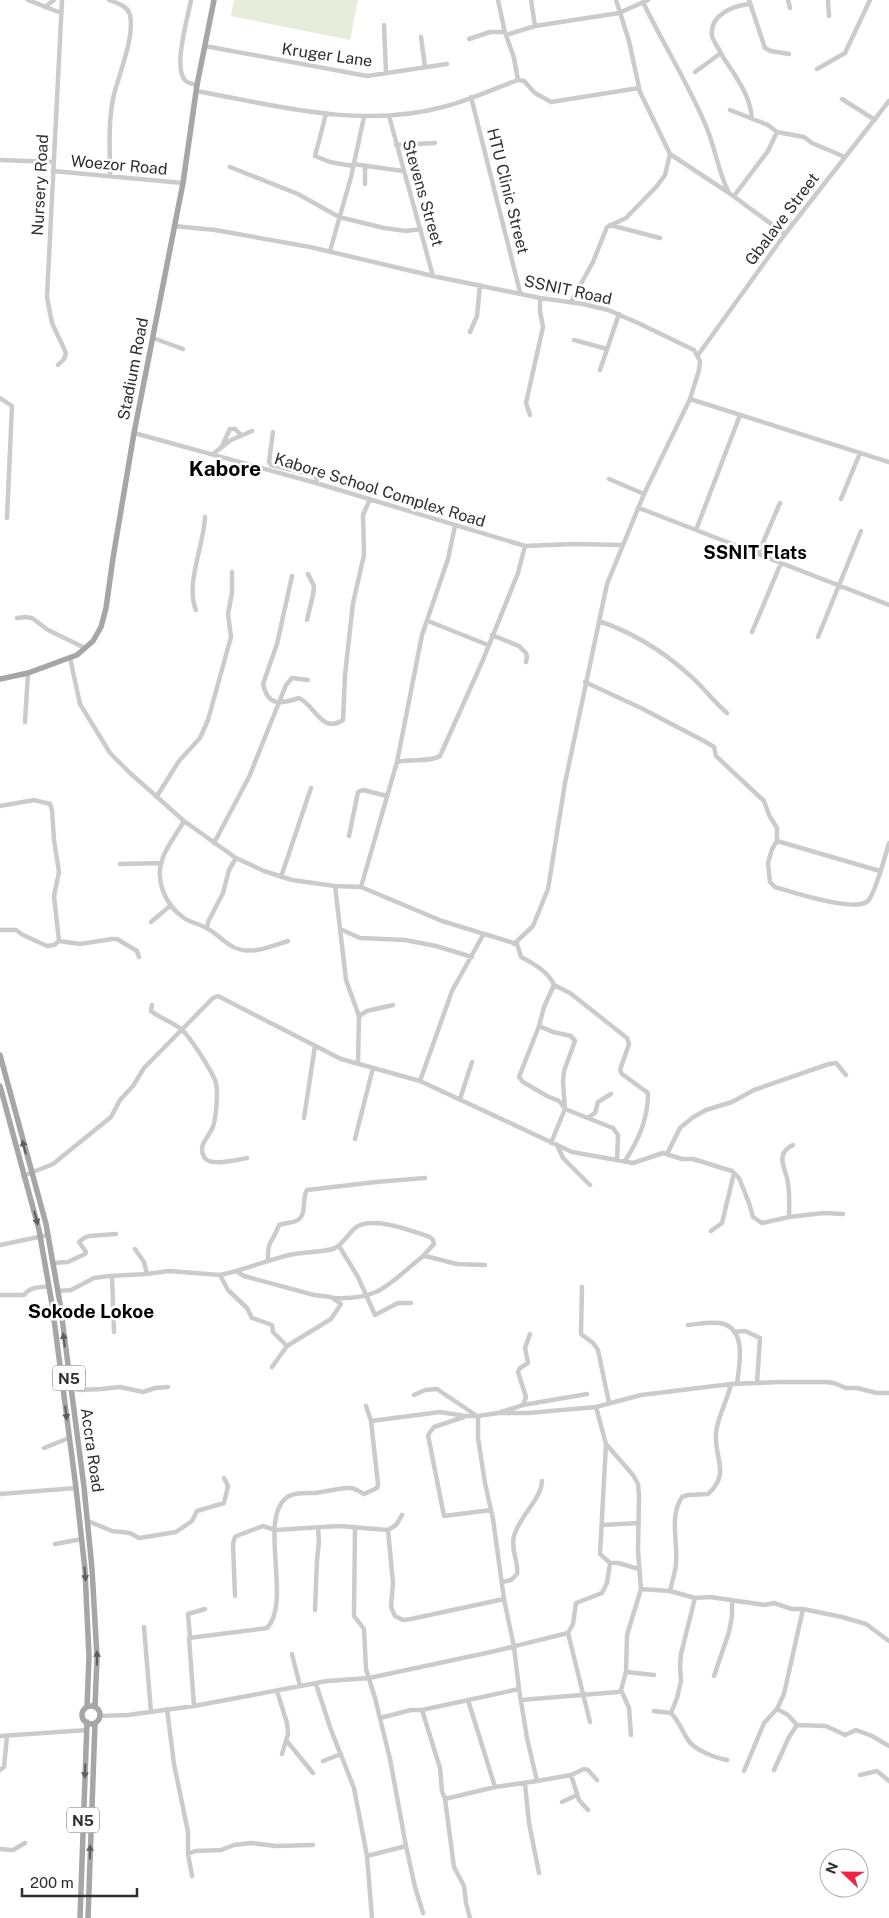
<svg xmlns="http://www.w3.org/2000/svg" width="889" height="1918" font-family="'Public Sans',sans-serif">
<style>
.pitch{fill:#e6eddb}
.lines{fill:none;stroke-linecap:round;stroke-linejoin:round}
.minor{stroke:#cbcbcb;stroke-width:4.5}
.major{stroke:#a6a6a6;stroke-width:5.5}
.oneway{fill:#5e5e5e}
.labels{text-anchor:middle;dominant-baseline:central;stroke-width:5;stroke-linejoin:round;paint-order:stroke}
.shield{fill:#fff;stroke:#6d6d6d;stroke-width:1}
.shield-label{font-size:15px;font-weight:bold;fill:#2e2e2e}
.street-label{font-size:16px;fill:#2e2e2e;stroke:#fff}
.neighbourhood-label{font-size:18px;font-weight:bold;fill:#000;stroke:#fff}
.quarter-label{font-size:19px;font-weight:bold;fill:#000;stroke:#fff}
.district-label{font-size:21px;font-weight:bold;fill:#000;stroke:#fff}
</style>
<rect width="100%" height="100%" fill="#fff"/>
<path class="pitch" d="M234 0H358L350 40 231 16Z"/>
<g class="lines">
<path class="minor" d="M28 0 61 13
M109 0C117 3 128 6 130 15 135 39 118 75 113 99 108 124 110 150 110 176
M191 0C188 17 172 70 186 81 189 84 194 84 197 85
M498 0 505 33
M531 0 535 26
M616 0 629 41 640 92 670 154 729 193 785 234
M749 0 765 48 771 51 789 54
M788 0 790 8
M828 0 829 16
M643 2C663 44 688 83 706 126 715 147 718 171 728 191
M749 4C733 6 709 15 712 36 714 43 720 50 723 57 736 77 750 94 752 119
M45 7 54 0
M384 25 386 73
M421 37 425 67
M469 39 490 32H505
M205 46 367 76 447 64
M817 69 845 53 870 0
M695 72 721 53
M518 80 524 81 535 93 551 102 639 88
M197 91C277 106 361 129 443 107 468 101 493 89 518 80L514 58 506 35 535 26 619 13 648 0
M471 97 520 292
M842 99 875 120
M730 110 768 125 777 132 804 137 812 143 845 157
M326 114 315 156 330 162 353 166
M389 116 433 276
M396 145 435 143
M0 160 54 162
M353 164 403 171
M365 166V184
M230 167 298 194 339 217 384 228 406 231 421 229
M53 171 183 183
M734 196 768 151 777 132
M610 225 660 238
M174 226 215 230 310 247 433 276 540 298 583 304 608 310 638 323 694 350 700 361 699 370 690 399 889 462
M330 251 351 177 364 117
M571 302 593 262 607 227 626 218 657 186 665 175 670 154
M470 332 477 316 480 285
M153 338 183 349
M574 340 607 349
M698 355 785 234 889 101
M58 365 64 359 66 353 52 323 47 297 62 0
M600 370 619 314
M0 398 12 406 7 518
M530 415 526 403 543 327 540 311V298
M740 415 696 530 889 605
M273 432 269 462 271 465 314 475 317 479 316 483
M134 433 316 483 515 543 525 546 573 544 622 545
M222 446 230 429H235L241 435
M213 454 231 440 252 431
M609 479 644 494
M841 499 860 453
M639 508 696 530
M758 554 780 503
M292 576 277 644 263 684C268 707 281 704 299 698 316 706 321 734 343 720L345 675 353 603 364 555 363 515 370 499
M196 610C185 585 204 545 205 517
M17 618 25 617 32 618 48 630 85 648
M307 620 313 595 314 586 308 574
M428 621 488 645
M599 621C631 632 661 650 686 672 701 684 712 700 727 713
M752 632 781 563
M492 635 519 646 526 653 527 657 526 662
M818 637 861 531
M70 658 80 704 110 753 130 773 184 821 236 858 264 871 292 880 335 886 361 887 442 921 517 944 521 957C533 963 549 972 554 985L544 1007 539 1026 553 1032 571 1036 575 1041 564 1071 563 1082 565 1109 551 1143
M585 682 641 708 704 741 714 747 716 756 764 801 769 815 777 828V841L772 849 768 863 770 882 775 887C792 892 855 913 868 901 876 892 885 856 889 843
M25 722 28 673
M397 762C410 758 429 763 440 756L483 660 518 573 525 546
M157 796 179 761 200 738 208 720 231 637 228 614 232 593V572
M0 806 34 800 50 804 52 810 54 840 59 872 54 896 59 941
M184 821C177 833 168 845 163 857 154 879 165 905 184 918 191 923 201 924 208 929 216 933 222 940 230 945 248 957 268 947 288 941
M349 836 358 792 363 790 387 796
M777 841 880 871
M214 843 249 777 286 685 292 678 308 680
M120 864 162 863
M281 877 311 788
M335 886 346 980 359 1016 358 1063
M361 887 397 762 422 635 448 559 455 526
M151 922 171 905
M207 928 208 922 223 893 229 870 236 858
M340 929 360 938 405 940 436 946 472 957
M0 930H16L23 935 47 946 54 945 59 941 80 944 112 939H117L137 951 139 957
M514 944 533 926 548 889 565 783 607 584 644 494 690 399
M554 985 570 993 627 1038 629 1044 620 1070 622 1074 648 1093C648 1119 639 1139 625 1161
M152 1005 151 1011C160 1018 172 1022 181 1029 189 1035 211 1070 215 1080 219 1089 216 1121 212 1129 207 1139 198 1145 204 1157 209 1167 237 1160 247 1158
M359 1016 367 1011 393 1005
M539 1026 519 1077 523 1082 547 1096 559 1101 565 1109 613 1128 618 1135 617 1160
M420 1081 452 991 483 935
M460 1099 472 1062
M589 1117 595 1113 598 1102 611 1094
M304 1118 315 1046
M355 1139 373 1068
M558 1147 563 1158 590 1185
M667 1154 680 1128 692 1118 706 1110 732 1102 754 1090 829 1064 836 1063 846 1075
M23 1176 53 1164 111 1117 120 1100 133 1086 144 1068 213 998 218 996 341 1059 420 1081 572 1152 633 1163 663 1153 682 1159H693L732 1171 739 1178 749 1203 753 1217 762 1223 789 1217 824 1213 843 1214
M789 1217C789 1206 790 1195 788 1184 787 1169 773 1155 793 1145
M711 1231 722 1223 734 1173
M0 1245 48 1235
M339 1246 358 1277 375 1315 398 1303H411
M135 1249 144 1262 147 1274
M268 1261C267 1239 273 1243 279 1225 285 1223 291 1223 296 1221 308 1216 301 1199 307 1190L376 1182 425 1178
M53 1263 68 1262 85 1254 86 1252 79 1242 84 1238 89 1236 116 1234
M236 1271 244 1276 314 1295 331 1297 341 1304 331 1319 287 1346 272 1367
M220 1275 228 1290 247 1308 252 1318 272 1325 273 1332 287 1346
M112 1276 114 1332
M582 1287 581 1334 593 1343 598 1350 609 1403
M58 1291 71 1290 94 1278 109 1276 146 1274 169 1271 220 1275C246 1270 269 1259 294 1254 307 1252 321 1252 333 1249 342 1246 348 1234 355 1228 372 1215 412 1231 430 1237L433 1240 434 1244 422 1257
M0 1295H24C30 1286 40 1288 49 1286
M334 1298C381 1300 388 1284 422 1257L425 1256 457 1264 485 1265
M688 1325C699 1324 714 1321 724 1324 747 1332 739 1366 737 1384
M734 1332 745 1331 760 1338 757 1383
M70 1388 81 1390 101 1389 120 1387 143 1392 155 1388 168 1387
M414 1395 425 1390 437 1389 477 1416
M523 1405 526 1397 518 1372 520 1368 528 1363 525 1348 530 1334
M596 1407 606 1444 600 1554 610 1563H618L639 1569
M501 1412 523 1405 587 1394
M464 1417 434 1427 428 1435 444 1516 491 1510
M371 1421 440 1412 465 1416H478L498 1413H528L596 1407 641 1395 731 1384 779 1382H826L834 1383 846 1388H857L877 1393H889
M44 1448 69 1438
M0 1494 76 1488
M88 1521 112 1531 130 1533 139 1538 176 1532 192 1521 197 1511 224 1503 228 1486 224 1478
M602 1525 639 1523
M355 1527 354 1616 364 1629 366 1669 375 1698 390 1759 406 1846 367 1856 372 1918
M388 1530 393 1583 391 1607 395 1616 403 1620 411 1619 504 1599
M55 1544 82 1539
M502 1582 511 1580 517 1574C519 1561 510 1550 514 1536 520 1515 541 1500 542 1481
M641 1589 670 1591 695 1598 710 1597 765 1605 774 1603 792 1609H803L842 1617 866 1624 889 1641
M670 1591C672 1582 675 1573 676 1564 678 1542 669 1516 682 1497L688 1495 708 1494C731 1473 714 1459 716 1433 717 1418 728 1399 731 1384
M235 1596 233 1544 235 1537 239 1535 263 1526 275 1530 339 1526 388 1530 396 1525 402 1515
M695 1598 681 1654 680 1666 681 1681 677 1698 671 1713C679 1721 682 1731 688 1740 694 1750 716 1758 727 1760
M315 1610 317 1560 319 1542 318 1528
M144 1627 151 1712
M568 1633 590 1722
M190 1637 188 1614 205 1609
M292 1654 300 1686
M626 1672 654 1675
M714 1676 729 1632 732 1616V1600
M316 1684 331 1730 354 1788 367 1856
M621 1690 629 1708 631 1735
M277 1691 287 1723 288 1734 282 1754
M468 1700 495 1787
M521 1700 618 1692 621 1690 626 1672 627 1635 641 1589 638 1551 639 1496 638 1484 633 1475 606 1444
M194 1706 189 1638 267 1628C293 1601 256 1515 289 1496 296 1492 307 1493 316 1493 324 1492 343 1487 350 1488 355 1488 360 1492 364 1494L377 1488 378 1484 371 1421 366 1406
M167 1709 174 1764 188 1832V1854L192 1876
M422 1710 519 1689
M654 1711 671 1713
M100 1716 128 1715 194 1706 327 1681 369 1678 491 1652 568 1633 573 1624 576 1603 602 1593 607 1583 610 1563
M380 1718 411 1710H422L440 1768 442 1791 445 1799 495 1787 537 1781 527 1738 519 1689 514 1647 504 1599 493 1519 485 1483 478 1438V1416
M797 1725 826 1726 845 1735 856 1730 872 1736 889 1746
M0 1736 87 1730
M286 1740 313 1773
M323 1761 341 1754
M0 1770 4 1767 7 1736
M774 1770 789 1737 797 1725 788 1715 777 1709
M744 1771 764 1723 777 1709 784 1694 803 1609
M571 1775 579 1800 588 1810
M860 1775 877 1771 889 1781
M537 1781 571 1775 584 1769 588 1770 597 1780
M525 1784 529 1823 539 1873
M445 1799 454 1867 464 1886 466 1903 470 1918
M562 1802 577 1795
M406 1846 415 1887 423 1913
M0 1849 13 1850 25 1843
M188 1854 195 1851 221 1850 234 1845 251 1843 276 1846 313 1845"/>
<path class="major" d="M0 679 28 673 77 655 93 641 101 627 106 608 113 558 134 433 183 183 197 85 214 0
M0 1055 46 1224 60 1303 84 1487 92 1569 97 1657 95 1707
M0 1086 39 1230 52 1304 76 1488 85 1570 89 1657 87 1707
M82 1715a9 9 0 1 1 18 0a9 9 0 1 1-18 0Z
M80 1918 87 1722
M88 1918 95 1723"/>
</g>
<defs><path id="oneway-solid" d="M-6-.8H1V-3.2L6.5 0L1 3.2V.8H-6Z" transform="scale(1.25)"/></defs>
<g class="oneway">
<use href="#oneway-solid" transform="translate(24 1147) rotate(-105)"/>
<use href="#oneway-solid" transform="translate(36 1218) rotate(75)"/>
<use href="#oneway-solid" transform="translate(64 1340) rotate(-97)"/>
<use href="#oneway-solid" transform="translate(66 1413) rotate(83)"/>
<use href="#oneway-solid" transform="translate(85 1574) rotate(85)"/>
<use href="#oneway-solid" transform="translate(97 1658) rotate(-90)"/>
<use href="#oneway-solid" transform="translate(85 1771) rotate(92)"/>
<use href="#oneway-solid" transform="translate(90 1852) rotate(-89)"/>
</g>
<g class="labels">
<g class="shield">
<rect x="53" y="1365.5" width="32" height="25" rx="4"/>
<rect x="67" y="1807.5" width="32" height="25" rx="4"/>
</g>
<g class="shield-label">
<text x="69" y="1378">N5</text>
<text x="83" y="1820">N5</text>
</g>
<g class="street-label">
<text transform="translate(327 55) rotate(8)">Kruger Lane</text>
<text transform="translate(119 165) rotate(5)">Woezor Road</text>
<text transform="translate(40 185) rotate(-87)">Nursery Road</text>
<text transform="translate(508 191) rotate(76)">HTU Clinic Street</text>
<text transform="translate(423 193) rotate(74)">Stevens Street</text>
<text transform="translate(782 219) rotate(-53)">Gbalave Street</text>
<text transform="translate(568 290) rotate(12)">SSNIT Road</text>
<text transform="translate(133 369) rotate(-79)">Stadium Road</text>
<text transform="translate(380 490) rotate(17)">Kabore School Complex Road</text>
<text transform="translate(92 1450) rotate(82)">Accra Road</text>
</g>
<g class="neighbourhood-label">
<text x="755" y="552">SSNIT Flats</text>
</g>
<g class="quarter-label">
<text x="91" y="1311">Sokode Lokoe</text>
</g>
<g class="district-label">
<text x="225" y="468">Kabore</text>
</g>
</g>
<g transform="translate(844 1873) rotate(292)"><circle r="24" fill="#ffffff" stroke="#ababab"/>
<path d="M0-4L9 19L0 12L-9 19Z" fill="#f32346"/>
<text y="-8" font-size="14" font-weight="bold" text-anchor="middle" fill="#2e2e2e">N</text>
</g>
<path d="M22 1888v8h115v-8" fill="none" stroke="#2e2e2e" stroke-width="2.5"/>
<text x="30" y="1888" font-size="15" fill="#2e2e2e" stroke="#ffffff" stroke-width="4" paint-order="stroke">200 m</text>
</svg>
